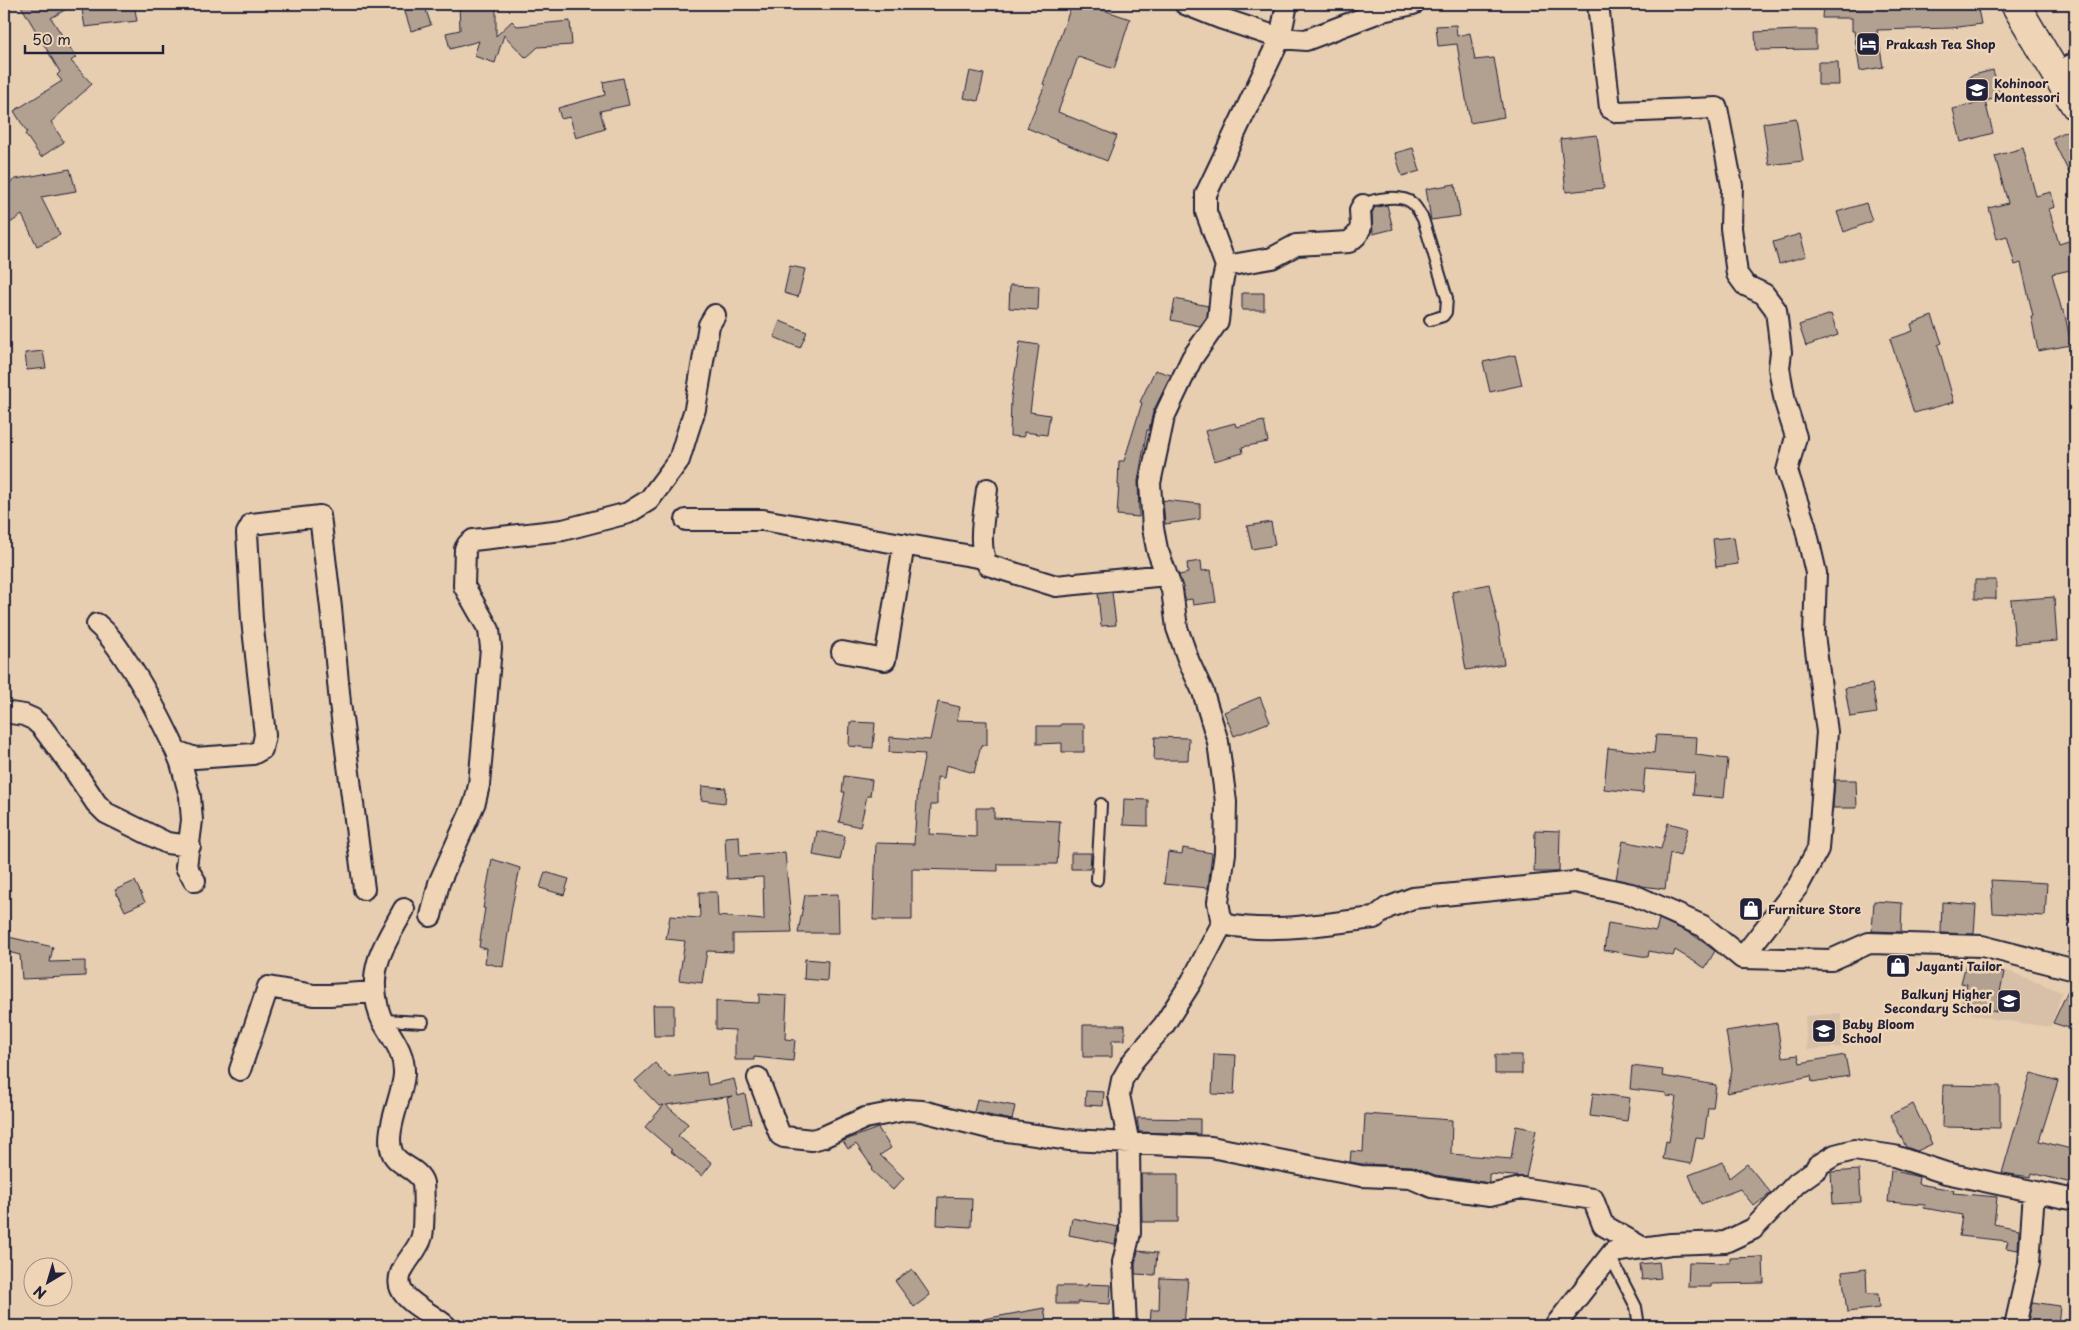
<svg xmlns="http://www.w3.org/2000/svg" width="2079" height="1330" font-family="'Playpen Sans',sans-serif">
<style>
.built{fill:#d7c0a7}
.building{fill:#b2a091;stroke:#22223b}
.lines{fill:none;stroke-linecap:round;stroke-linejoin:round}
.service-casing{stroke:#22223b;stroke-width:14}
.minor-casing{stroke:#22223b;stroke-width:24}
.secondary-casing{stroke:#22223b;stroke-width:31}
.service{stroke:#efd5b6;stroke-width:10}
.minor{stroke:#efd5b6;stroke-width:20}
.secondary{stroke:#efd5b6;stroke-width:28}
.labels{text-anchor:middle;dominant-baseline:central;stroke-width:5;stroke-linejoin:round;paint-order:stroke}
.poi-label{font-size:12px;font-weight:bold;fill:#22223b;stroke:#efd5b6;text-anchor:start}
</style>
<rect width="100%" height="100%" fill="#e7ceb1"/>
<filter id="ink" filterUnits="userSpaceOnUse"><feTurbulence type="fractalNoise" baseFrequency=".02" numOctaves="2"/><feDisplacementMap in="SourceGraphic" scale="10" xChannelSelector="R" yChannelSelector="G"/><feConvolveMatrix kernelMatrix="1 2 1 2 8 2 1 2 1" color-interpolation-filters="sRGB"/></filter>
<g filter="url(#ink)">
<path class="built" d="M1966 964 2011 972 2062 992 2051 1027 1992 1019 1958 1009Z
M1841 1013 1844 1047 1807 1050 1805 1016Z"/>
<path class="building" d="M20 4H75L51 18 76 57 71 61 92 84 51 122 64 142 41 157 25 134 27 132 14 111 62 81 57 75 60 72Z
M81 4H134L137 21 85 27Z
M420 4H424L431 25 411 31 404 9Z
M459 4H496V36L512 21 517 26 570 21 572 45 538 47 526 58 504 35 495 63 474 56 479 41 450 49 446 33 460 30Z
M1072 4H1097L1095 7 1130 19 1114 69 1078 57 1058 112 1117 136 1107 161 1027 128 1045 85 1043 84Z
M1823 4H1977L1981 24 1951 28 1877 30 1883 67 1860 71 1854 31H1852V18H1822Z
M1456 25 1457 36 1470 33 1475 60 1494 58 1504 117 1470 123 1457 44 1438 46 1436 26Z
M1797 30H1816V49L1756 50 1755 32Z
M1818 62H1838L1839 85H1818Z
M1993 70 2001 97 1977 103 1970 76Z
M970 71 984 74 978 101 964 98Z
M623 78 629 105 600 111 605 129 576 138 570 117 561 119 558 108 605 95 603 82Z
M1985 101 1993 133 1961 142 1953 109Z
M1796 118 1803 161 1769 165 1763 123Z
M2075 127V185L2052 138Z
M1597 135 1604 188 1566 192 1560 139Z
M1413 148 1420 171 1402 176 1395 153Z
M2023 148 2036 196 2051 192 2055 207 2049 209 2059 244 2075 239V269L2052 274 2062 311 2064 310 2071 345 2038 351 2031 316H2033L2021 263 2015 265 2007 236 1997 239 1989 208 2008 203 1995 156Z
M70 169 76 191 41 197 60 235 37 246 22 215 4 227V185L16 179Z
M1455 184 1460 216 1431 220 1426 189Z
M1866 203 1872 221 1844 232 1837 212Z
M1387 205 1393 229 1373 234 1372 213 1374 208Z
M1800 234 1806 256 1779 264 1773 242Z
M790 266 805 269 798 297 784 293Z
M1010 285 1039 286 1038 310 1009 308Z
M1242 293H1264V310H1242Z
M1175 299 1208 306 1207 317 1200 326 1171 320Z
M1831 314 1838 335 1806 346 1799 325Z
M1932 316 1942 343 1938 345 1954 402 1914 413 1890 339 1913 331 1911 324Z
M780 321 807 332 800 348 774 337Z
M1020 342 1039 345 1030 412 1050 415 1047 435 1024 432V437L1010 436 1011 398Z
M43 351 46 368 27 370 25 353Z
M1515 355 1522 385 1490 392 1483 362Z
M1155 370 1171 375 1153 412 1149 430H1147L1138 481 1139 517 1117 515 1119 485H1118L1119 461H1124L1142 403 1140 402Z
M1264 421 1268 442 1242 447 1243 453 1214 461 1205 431 1235 423 1236 427Z
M1163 500 1200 504V519L1165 524Z
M1271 522 1275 545 1252 549 1247 526Z
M1734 537 1738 564 1716 567 1713 539Z
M1201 561 1202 571 1211 570 1216 602 1193 605 1192 599 1185 600 1179 575 1188 573 1187 563Z
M1975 580H1996V599H1975Z
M1489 584 1498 624 1504 664 1466 670 1452 592Z
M1112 592 1116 625 1101 626 1098 594Z
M2054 597 2057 641 2015 644 2011 600Z
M1872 684 1877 713 1850 717 1845 688Z
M1260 697 1270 722 1234 736 1224 712Z
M938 702 960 707 957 720 987 721V745H981L974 773 946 765 944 778 937 777V805H931L929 834 976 837V808H994V818L1060 821 1057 864H998V871L912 869V920H873L876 843 914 844 918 787 925 754 889 752 890 737 930 740Z
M850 722 875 723 873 748 849 746Z
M1061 724H1084V752H1062V743L1037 744V726H1061Z
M1656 735 1697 737 1696 755 1728 759 1724 798 1693 795 1695 773 1645 769 1643 793 1604 789 1608 748 1654 753Z
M1155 737 1189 738 1188 760H1154Z
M844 776 872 780 870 796H867L860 827 839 822 845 792H842Z
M1835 780H1856L1857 808H1833Z
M702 786 726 788 725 803 701 800Z
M1124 799 1148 800V826L1123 825Z
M1668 823 1688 828 1680 856 1670 853 1665 889 1642 886 1616 879 1623 841 1661 849Z
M1535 830 1560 831 1559 872H1534Z
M817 831 845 836 840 860 813 855Z
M739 836 740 856 785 852 792 933 733 934V952L707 951 702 983 679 980 685 941 666 939 670 916 700 918 699 892H717L718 916 764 920 763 877 727 879 725 837Z
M1183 848 1212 853 1208 888 1164 884 1168 852 1182 854Z
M1071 853H1091L1090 869H1071Z
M492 859 520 868 512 906 503 967 485 963 487 949 479 947 485 908H483Z
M545 872 569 879 564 895 540 888Z
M1991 880 2047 883 2045 916 1993 913Z
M135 881 145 902 125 911 115 890Z
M838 894 839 933H798L805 895Z
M1874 901 1902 903 1901 932 1872 931Z
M1942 902 1976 905 1974 934 1941 933Z
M1659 919 1692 934 1715 951 1705 968 1675 950 1673 956 1649 951 1648 957 1604 950 1608 923 1656 931Z
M4 936 53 947 50 962 85 961V976L22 979 20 955 4 951Z
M805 959 828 961 827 981 804 979Z
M1966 964 2004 972 1996 1012 1963 1003 1967 984 1961 983Z
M2072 982H2075V1030L2053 1023Z
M759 994 787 996 785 1039 795 1040 793 1061 754 1057V1060H735V1030L716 1029V1001L759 1003Z
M653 1005H674V1036H654Z
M1777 1023 1782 1057 1798 1055 1800 1063 1845 1055 1849 1076 1812 1082 1811 1076 1727 1093 1732 1069 1726 1031Z
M1083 1025H1125V1040H1112V1057H1083Z
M1214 1054 1236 1055 1234 1095 1212 1094Z
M1495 1055H1522V1074H1495Z
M655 1063 669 1077 706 1072 708 1085 734 1079 738 1096 745 1094 751 1123 733 1127 727 1098 733 1096 666 1105 688 1124 678 1136 712 1163 702 1176 670 1151 672 1150 645 1127 664 1105 659 1106 635 1081Z
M1632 1066 1663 1070 1662 1076 1716 1085 1713 1108H1708L1704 1138 1696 1137 1691 1164 1663 1159 1666 1141 1669 1142 1676 1097 1666 1096V1093L1630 1089Z
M2031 1073 2058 1081 2039 1141 2075 1150V1184L2032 1173 2031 1177 2002 1173Z
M1943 1085 2000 1086V1128L1942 1127Z
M1086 1091 1104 1092 1103 1106 1085 1105Z
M1593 1093 1630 1098 1627 1121 1590 1116Z
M977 1099 1015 1106 1012 1120 974 1112Z
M1913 1104 1932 1144 1917 1151 1906 1147 1890 1115Z
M1365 1114 1452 1120 1451 1154 1511 1159 1516 1126 1536 1130 1526 1177 1489 1174V1183L1435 1175 1412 1166 1362 1164 1350 1162 1351 1151 1363 1152Z
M1137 1118 1200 1119V1134L1139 1132Z
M878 1128 891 1148 880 1155 904 1178 893 1190 871 1170 873 1168 856 1144 848 1149 843 1141Z
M1723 1162 1729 1178 1747 1164 1771 1193 1754 1206 1740 1189 1701 1204 1689 1175Z
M1859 1170 1861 1202 1833 1204 1831 1172Z
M1891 1170 1919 1177 1918 1184 1954 1190 1953 1193 1997 1197 1994 1224 2019 1229 2018 1250 2006 1248 2008 1241 1959 1236 1962 1215 1924 1208 1925 1205 1888 1202Z
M1141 1174H1178V1222H1142Z
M938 1197 972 1198 971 1227 937 1225Z
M1072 1218 1118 1227 1115 1244 1069 1235Z
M1138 1251 1157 1253 1155 1275 1135 1274V1263Z
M1763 1257 1764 1283 1711 1284V1287H1688L1689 1262 1730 1263V1258Z
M1659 1262 1661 1278 1642 1280 1640 1264Z
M912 1269 930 1295 914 1307 895 1281Z
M1866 1269 1867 1294H1878L1879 1308 1847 1312 1842 1272Z
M1160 1278 1188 1279 1184 1326H1150L1151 1310H1159Z
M1087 1284 1111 1285 1110 1304 1078 1302V1304H1056V1286H1087Z
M2032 1302 2060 1306 2058 1326H2027Z
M1044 1308 1047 1326H985L984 1319Z"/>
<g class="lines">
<defs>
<path id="service" d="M1363 205C1374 198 1402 194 1412 203 1417 207 1420 214 1423 219L1447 298 1446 312 1443 316 1430 320
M1097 880 1101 804
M382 1020 423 1022
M1610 1256 1636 1307 1639 1326"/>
<path id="minor" d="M1185 4 1220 18 1280 38 1306 40 1382 11 1413 4
M1598 4 1610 108 1618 112 1717 108 1732 186 1731 228 1737 274 1745 285 1764 294 1776 310 1781 352 1779 368 1785 402 1796 437 1787 471 1805 525 1816 573 1814 635 1827 732 1818 849 1798 886 1742 958
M2056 73 2075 63
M1226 266 1272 258 1296 245 1349 242 1357 235 1361 227 1360 210 1363 205
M987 489C985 509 976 548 988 565L1056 586 1166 575
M686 520H763L983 558
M97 624C109 634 117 646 126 660 146 689 161 719 176 751L195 758 253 754 262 749 265 735 252 620 247 533 252 524 320 516 331 608 340 703 364 889
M842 652 885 660 904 544
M4 712 24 715 33 719 42 727 74 770 96 803 106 813 167 843 190 846
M176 751 181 763 190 796 192 820 186 867 195 881
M404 909C388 939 370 962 376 997 377 1006 379 1014 383 1022 393 1039 405 1053 404 1074 403 1096 384 1131 392 1152 397 1166 419 1168 423 1183 424 1192 424 1227 422 1236 418 1254 391 1271 402 1291 409 1304 434 1315 446 1326
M431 916 439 883 475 802 479 785 491 648 489 630 464 586 465 549 468 544 473 540 563 530 628 513 649 500 679 460 687 434 695 409 709 325 715 315
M1222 924C1272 934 1323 924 1374 918L1387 908 1413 898 1575 882 1631 894 1703 926 1742 958 1831 960 1869 943 1982 946 2075 970
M240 1070 268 987 314 995H330L375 992
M758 1078 780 1135 784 1137 812 1140 823 1137 865 1118 906 1110 922 1111 993 1129 1070 1140 1211 1147 1361 1176 1411 1178 1432 1187 1490 1195 1521 1188 1593 1199 1603 1225 1643 1248
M1126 1326 1123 1262 1130 1233 1129 1144 1119 1095 1122 1080 1133 1061 1164 1025 1192 981 1222 924 1218 902 1225 853 1226 802 1218 742 1203 692 1189 662 1177 628 1172 590 1157 549 1153 528 1150 483 1164 417 1192 358 1218 321 1222 283 1226 266 1206 212V194L1280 38 1287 4
M1555 1326 1613 1252 1671 1244 1725 1242 1753 1229 1797 1183 1818 1168 1817 1166 1835 1155 1854 1150 1894 1156 1946 1173 2075 1200
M2015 1326 2029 1263 2034 1192"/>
<path id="secondary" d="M2015 4 2075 105"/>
</defs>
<use href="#service" class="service-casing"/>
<use href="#minor" class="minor-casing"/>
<use href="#secondary" class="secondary-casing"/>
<use href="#service" class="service"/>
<use href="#minor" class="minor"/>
<use href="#secondary" class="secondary"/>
</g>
</g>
<defs>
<symbol id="hotel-square" viewBox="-11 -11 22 22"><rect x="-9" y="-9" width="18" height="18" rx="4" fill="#22223b" stroke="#efd5b6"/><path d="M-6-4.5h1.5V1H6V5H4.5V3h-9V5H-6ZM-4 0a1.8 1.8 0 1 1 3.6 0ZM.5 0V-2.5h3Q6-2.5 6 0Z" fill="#fff"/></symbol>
<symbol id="school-square" viewBox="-11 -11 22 22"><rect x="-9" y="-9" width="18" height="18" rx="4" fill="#22223b" stroke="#efd5b6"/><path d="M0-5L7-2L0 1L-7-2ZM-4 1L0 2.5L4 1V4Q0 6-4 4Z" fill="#fff"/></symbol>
<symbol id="shop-square" viewBox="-11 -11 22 22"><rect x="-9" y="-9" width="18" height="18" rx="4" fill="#22223b" stroke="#efd5b6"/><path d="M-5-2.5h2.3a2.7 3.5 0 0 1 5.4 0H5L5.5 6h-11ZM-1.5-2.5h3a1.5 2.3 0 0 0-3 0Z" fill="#fff"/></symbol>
</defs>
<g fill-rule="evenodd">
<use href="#hotel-square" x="1854" y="30" width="28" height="28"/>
<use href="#school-square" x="1963" y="76" width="28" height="28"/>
<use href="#shop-square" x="1737" y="895" width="28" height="28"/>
<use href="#shop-square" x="1884" y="952" width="28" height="28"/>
<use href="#school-square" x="1995" y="987" width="28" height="28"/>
<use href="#school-square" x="1810" y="1017" width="28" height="28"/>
</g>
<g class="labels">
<g class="poi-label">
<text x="1886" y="44">Prakash Tea Shop</text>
<text x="1994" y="83">Kohinoor<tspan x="1994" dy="14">Montessori</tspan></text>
<text x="1768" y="909">Furniture Store</text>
<text x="1916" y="966">Jayanti Tailor</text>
<text x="1992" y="994" text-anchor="end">Balkunj Higher<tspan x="1992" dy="14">Secondary School</tspan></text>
<text x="1842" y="1024">Baby Bloom<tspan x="1842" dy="14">School</tspan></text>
</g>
</g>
<rect width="2079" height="1330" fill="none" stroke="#efd5b6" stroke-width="20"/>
<rect x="10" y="10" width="2059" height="1310" fill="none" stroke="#22223b" stroke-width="2" filter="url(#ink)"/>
<g transform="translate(48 1282) rotate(218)"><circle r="24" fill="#efd5b6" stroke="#9d8d85"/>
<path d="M0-4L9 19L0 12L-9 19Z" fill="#22223b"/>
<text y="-8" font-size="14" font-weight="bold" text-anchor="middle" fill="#22223b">N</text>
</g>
<path d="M25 45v8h138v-8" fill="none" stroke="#22223b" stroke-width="2.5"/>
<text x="32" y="45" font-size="15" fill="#22223b" stroke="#efd5b6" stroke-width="4" paint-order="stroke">50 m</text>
</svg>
